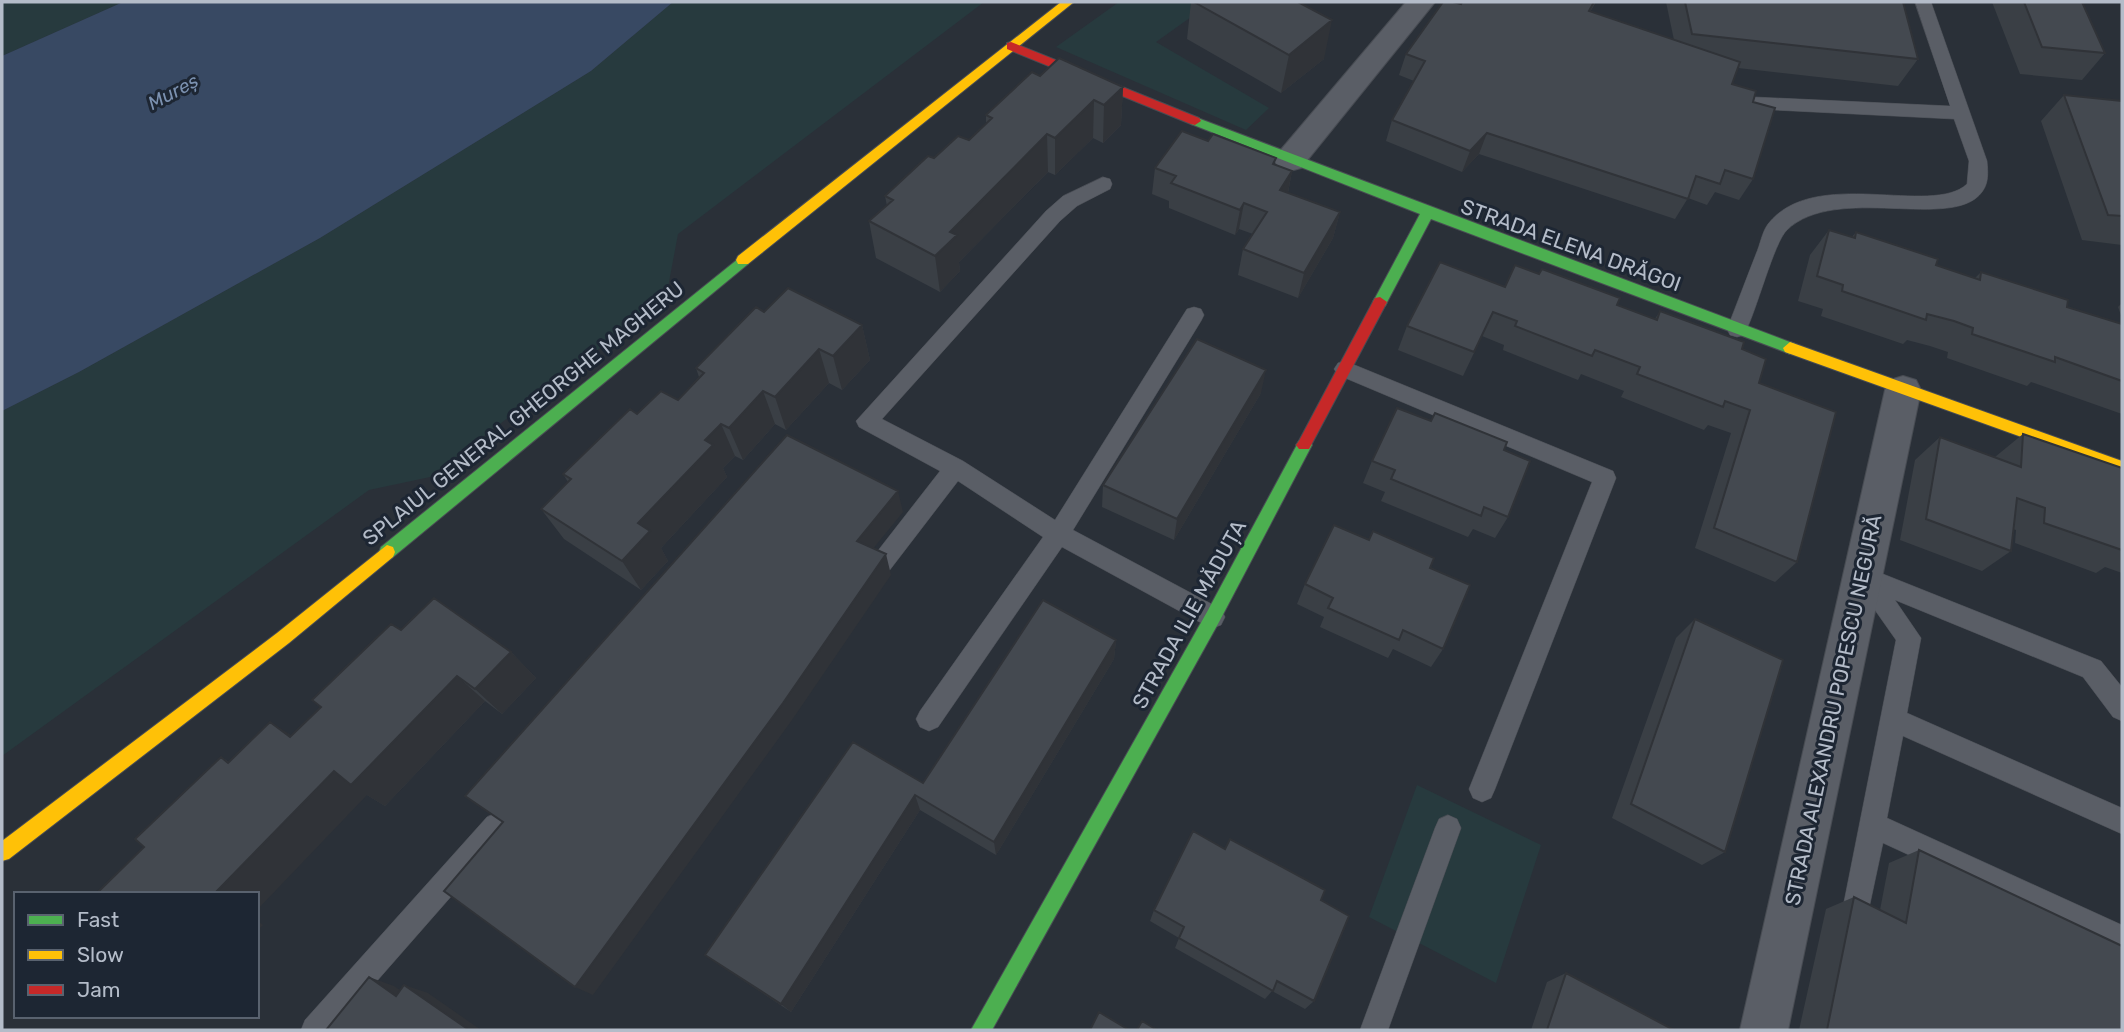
<svg xmlns="http://www.w3.org/2000/svg" width="2124" height="1032" font-family="Rubik,sans-serif">
<style>
.green{fill:#273a3e}
.water{fill:#384963}
.lines{fill:none;stroke-linecap:round;stroke-linejoin:round}
.lane-casing{stroke:#484c53;stroke-width:1}
.street-casing{stroke:#484c53;stroke-width:2}
.fast-casing{stroke:#484c53;stroke-width:2}
.slow-casing{stroke:#484c53;stroke-width:2}
.jam-casing{stroke:#484c53;stroke-width:2}
.lane{fill:#5a5e66;fill-rule:evenodd}
.street{fill:#5a5e66;fill-rule:evenodd}
.fast{fill:#4caf50;fill-rule:evenodd}
.slow{fill:#ffc107;fill-rule:evenodd}
.jam{fill:#c62828;fill-rule:evenodd}
.wall{fill:#3a3f45}
.shaded-wall{fill:#303338}
.building{fill:#444950;stroke:#303338;stroke-width:2}
.labels{text-anchor:middle;dominant-baseline:central;stroke-width:6;stroke-linejoin:round;paint-order:stroke}
.far-water-label{font-size:19px;font-style:italic;fill:#7c92b1;stroke:#1d2633}
.street-label{font-size:21px;fill:#b4bcc9;stroke:#1d2633}
</style>
<rect width="100%" height="100%" fill="#2a3038"/>
<path class="green" d="M2 2H123L2 56Z
M673 2H984L678 234 666 298 430 477 369 490 2 756V411L79 372 320 238 591 71Z
M1119 2H1212L1156 42 1269 108 1246 130 1056 47Z
M1417 785 1541 845 1496 983 1369 917Z"/>
<path class="water" d="M123 2H673L591 71 320 238 79 372 2 411V56Z"/>
<g class="lines">
<defs>
<path id="lane" d="M1915 2H1931L1987 161C1988 172 1989 183 1982 192 1953 232 1836 183 1787 230 1774 242 1756 313 1744 335L1737 337 1730 335 1727 329C1737 304 1746 279 1756 254 1760 245 1762 232 1768 224 1814 165 1932 217 1967 184L1969 161 1954 119 1754 109 1745 103 1754 97 1950 106Z
M1103 177 1110 179 1112 184 1110 189 1077 206 1060 221 882 419 963 461 1055 520 1187 309 1194 307 1201 309 1204 315 1201 321 1073 530 1221 609 1225 617 1221 625 1213 628 1205 625 1062 547 938 727 929 731 920 727 916 719 920 711 1043 537 958 481 889 571 881 574 873 571 869 564 873 557 940 471 859 427 856 421 1046 211 1063 196Z
M1345 361 1613 471 1616 478 1495 789 1491 798 1482 802 1473 798 1469 789 1592 482 1338 375 1334 369 1338 363Z
M1863 566 2101 661 2122 687V721L2113 717 2083 677 1895 600 1921 638 1907 713 2122 808V834L1903 736 1887 818 2122 925V953L1883 843 1864 932 1854 936 1844 932 1840 922 1896 640 1851 576 1855 569Z
M496 813 505 817 509 826 505 835 334 1030H301L305 1020 487 817Z
M1448 815 1457 819 1461 828 1388 1030H1360L1435 828 1439 819Z"/>
<path id="street" d="M1406 2H1435L1301 168 1290 171 1279 168 1274 160 1279 152Z
M1903 376 1916 380 1921 390 1788 1030H1740L1885 390 1890 380Z"/>
<path id="fast" d="M1195 117 1795 344 1797 348 1790 354 1785 352 1431 219 1385 306H1375L1373 302 1420 214 1191 124 1189 121Z
M743 255 750 260 748 264 393 557 387 559 381 557 379 552 381 547Z
M1304 439 1309 441 1312 445 1219 622 992 1030H971L1207 612 1299 441Z"/>
<path id="slow" d="M1061 2H1074L748 264H738L736 260 738 256Z
M1790 342 2122 461V473L1785 352 1783 348Z
M387 545 393 547 395 552 393 557 289 643 9 859 2 861V841L277 633Z"/>
<path id="jam" d="M1011 42 1199 118 1201 121 1195 125 1191 124 1007 49V43Z
M1380 297 1387 302 1309 449H1299L1296 445 1299 441 1375 298Z"/>
</defs>
<use href="#lane" class="lane-casing"/>
<use href="#street" class="street-casing"/>
<use href="#fast" class="fast-casing"/>
<use href="#slow" class="slow-casing"/>
<use href="#jam" class="jam-casing"/>
<use href="#lane" class="lane"/>
<use href="#street" class="street"/>
<use href="#fast" class="fast"/>
<use href="#slow" class="slow"/>
<use href="#jam" class="jam"/>
</g>
<path class="wall" d="M1191 2H1298L1324 59 1281 93 1187 39Z
M1462 2H1596L1590 12 1674 40 1666 2H1663H1903L1918 59 1898 86 1738 68 1732 84 1753 102V179L1739 200 1715 192 1707 205 1688 198 1675 219 1479 154 1462 172 1386 141 1392 120 1414 81 1399 75 1406 54Z
M1992 2H2082L2105 53 2082 80 2020 74Z
M1040 76 1123 87 1121 125 1103 143 1093 138 1055 175 1048 172 959 262 960 271 940 292 876 258 869 221 887 206 885 196 934 158 969 140 986 124V115Z
M2064 95 2122 101V245L2082 240 2041 121Z
M1275 165 1292 171 1288 193 1340 212 1333 238 1298 298 1238 275 1243 249 1253 234 1239 229 1235 235 1169 208V201L1152 194 1155 168Z
M1829 230 1852 237 1856 232 1936 265 1975 278 1981 272 2067 307 2122 324V414L2031 382 2027 386 1947 358 1948 352 1930 346 1907 340 1903 344 1821 316 1823 309 1798 301 1810 255Z
M1505 287 1617 305 1655 319 1660 311 1742 349 1759 383 1797 562 1775 582 1695 548 1731 433 1708 425 1704 430 1621 397 1624 391 1581 374 1578 380 1503 350 1504 345 1482 336 1463 376 1398 350 1407 326Z
M2122 303V318L2118 307Z
M764 312 862 325 870 360 842 390 829 383 786 430 775 424 743 460 735 456 723 468 727 477 661 548 668 561 641 590 564 539 541 509 568 482 563 474 637 414 678 400 699 377 696 368Z
M1261 393 1174 540 1102 507 1103 485Z
M2023 434 2122 468V573L2105 567 2096 573 2015 543 2016 530 2013 529 2011 551 1982 571 1900 540 1915 460 1940 437 1995 457Z
M1504 450 1508 517 1495 538 1473 529 1468 537 1381 501 1385 492 1363 483 1372 461Z
M1430 568 1443 649 1431 667 1393 649 1388 658 1320 627 1324 617 1297 604 1305 584Z
M1695 619 1725 852 1702 865 1612 818 1676 638Z
M401 630 511 652 536 678 502 714 485 701 385 806 367 795 144 847 221 757 229 762 292 736Z
M1116 640 1114 659 996 855 920 810 791 1012 705 955 923 783Z
M1919 850 2122 1030H1799L1826 909 1854 897 1880 910 1889 863Z
M1321 900 1314 1001 1305 1009 1272 991 1265 999 1175 948 1179 938 1150 921 1154 910Z
M1566 973 1674 1030H1531L1547 982Z"/>
<path class="shaded-wall" d="M1332 20 1324 59 1281 93 1289 55Z
M1123 87 1121 125 1103 143 1104 105Z
M1094 100 1093 138 1055 175V138Z
M1487 133 1479 154 1462 172 1470 151Z
M1047 134 1048 172 959 262 960 271 940 292 935 256 950 232Z
M1292 171 1287 197 1280 190Z
M1244 203 1239 229 1235 235 1240 210Z
M1340 212 1333 238 1298 298 1304 273Z
M862 325 870 360 842 390 833 356Z
M819 349 829 383 786 430 775 397Z
M1266 370 1261 393 1174 540 1177 519Z
M763 391 775 424 743 460 729 428Z
M721 424 735 456 723 468 727 477 661 548 668 561 641 590 622 561 638 523 705 440Z
M898 491 903 512 863 561 857 541Z
M886 554 891 575 792 720 593 995 575 987Z
M1116 640 1114 659 996 855 994 842Z
M511 652 536 678 502 714 475 689Z
M457 676 485 701 385 806 367 795 257 910V894H214L334 771Z
M270 722 307 745 290 737Z
M915 795 920 810 791 1012 781 1004Z
M257 920 263 925 257 931Z
M369 977 394 986 420 1004 396 996Z
M404 985 428 993 481 1030H469Z"/>
<path class="building" d="M1194 2H1298L1332 20 1289 55Z
M1443 2H1453L1461 4 1462 2H1594L1589 11 1740 62 1732 84 1756 91 1753 102 1775 108 1753 179 1725 170 1720 184 1696 176 1688 199 1487 133 1470 151 1392 120 1425 61 1406 54Z
M1685 2H1903L1918 59 1692 34Z
M2024 2H2082L2105 53 2042 47Z
M1059 58 1123 87 1104 105 1094 100 1055 138 1047 134 950 232 957 235 935 256 869 221 893 200 885 196 928 156 934 158 958 136 969 140 992 118 986 115 1032 72 1040 76Z
M2064 95 2122 101V216L2108 215Z
M1182 131 1208 141 1213 134 1276 158 1273 164 1292 171 1280 190 1340 212 1304 273 1243 249 1267 212 1244 203 1240 210 1171 183 1176 176 1155 168Z
M1829 230 1855 238 1856 232 1938 259 1936 265 1980 280 1981 272 2068 300 2067 307 2122 324V381L2055 357V362L1972 334 1973 328 1954 321 1927 314 1926 320 1842 291 1843 285 1817 276Z
M1440 262 1505 287 1515 265 1539 274 1542 269 1620 298 1617 305 1657 320 1660 311 1744 342 1742 349 1766 359 1759 383 1836 412 1797 562 1714 528 1750 410 1725 401 1723 407 1637 374 1640 367 1595 350 1592 356 1515 326 1517 321 1493 312 1474 352 1407 326Z
M788 288 862 325 833 356 819 349 775 397 763 391 729 428 721 424 705 440 713 445 638 523 650 531 622 561 541 509 571 479 563 474 630 409 637 414 661 391 678 400 704 373 696 368 756 307 764 312Z
M1197 339 1266 370 1177 519 1103 485Z
M1397 408 1431 421 1435 413 1507 442 1504 450 1530 461 1508 517 1484 507 1481 516 1391 479 1395 470 1372 461Z
M2023 434 2122 468V550L2044 523 2045 508 2017 498 2011 551 1926 519 1940 437 2021 467Z
M787 435 898 491 857 541 886 554 783 703 575 987 444 891 503 822 465 796Z
M1334 525 1369 540 1373 531 1434 558 1430 568 1470 585 1443 649 1403 630 1399 640 1328 608 1333 598 1305 584Z
M434 598 511 652 475 689 457 676 351 785 334 771 214 894H96L144 847 135 839 221 757 228 763 270 722 290 737 321 707 312 700 391 624 401 630Z
M1043 600 1116 640 994 842 915 795 781 1004 705 955 853 742 923 783Z
M1695 619 1783 660 1725 852 1631 804Z
M1193 831 1225 849 1230 839 1325 890 1321 900 1349 916 1314 1001 1277 981 1273 991 1179 938 1184 927 1154 910Z
M1919 850 2122 946V1030H1827L1854 897 1906 923Z
M1566 973 1674 1030H1547Z
M369 977 396 996 404 985 469 1030H326Z
M1099 1012 1129 1030H1090Z
M1142 1021 1157 1030H1137Z"/>
<g class="labels">
<g class="far-water-label">
<text transform="translate(173 92) rotate(-28)">Mureș</text>
</g>
<g class="street-label">
<text transform="translate(1571 245) rotate(20)">STRADA ELENA DRĂGOI</text>
<text transform="translate(523 413) rotate(-39)">SPLAIUL GENERAL GHEORGHE MAGHERU</text>
<text transform="translate(1189 614) rotate(-61)">STRADA ILIE MĂDUȚA</text>
<text transform="translate(1833 710) rotate(-78)">STRADA ALEXANDRU POPESCU NEGURĂ</text>
</g>
</g>
<rect width="2124" height="1032" fill="none" stroke="#b4bcc9" stroke-width="7"/>
<rect x="14" y="892" width="245" height="126" fill="#1d2633" stroke="#59626f" stroke-width="2"/>
<rect x="28" y="915" width="35" height="10" fill="#4caf50" stroke="#59626f" stroke-width="2"/>
<text x="77" y="927" font-size="21" fill="#b4bcc9">Fast</text>
<rect x="28" y="950" width="35" height="10" fill="#ffc107" stroke="#59626f" stroke-width="2"/>
<text x="77" y="962" font-size="21" fill="#b4bcc9">Slow</text>
<rect x="28" y="985" width="35" height="10" fill="#c62828" stroke="#59626f" stroke-width="2"/>
<text x="77" y="997" font-size="21" fill="#b4bcc9">Jam</text>
</svg>
